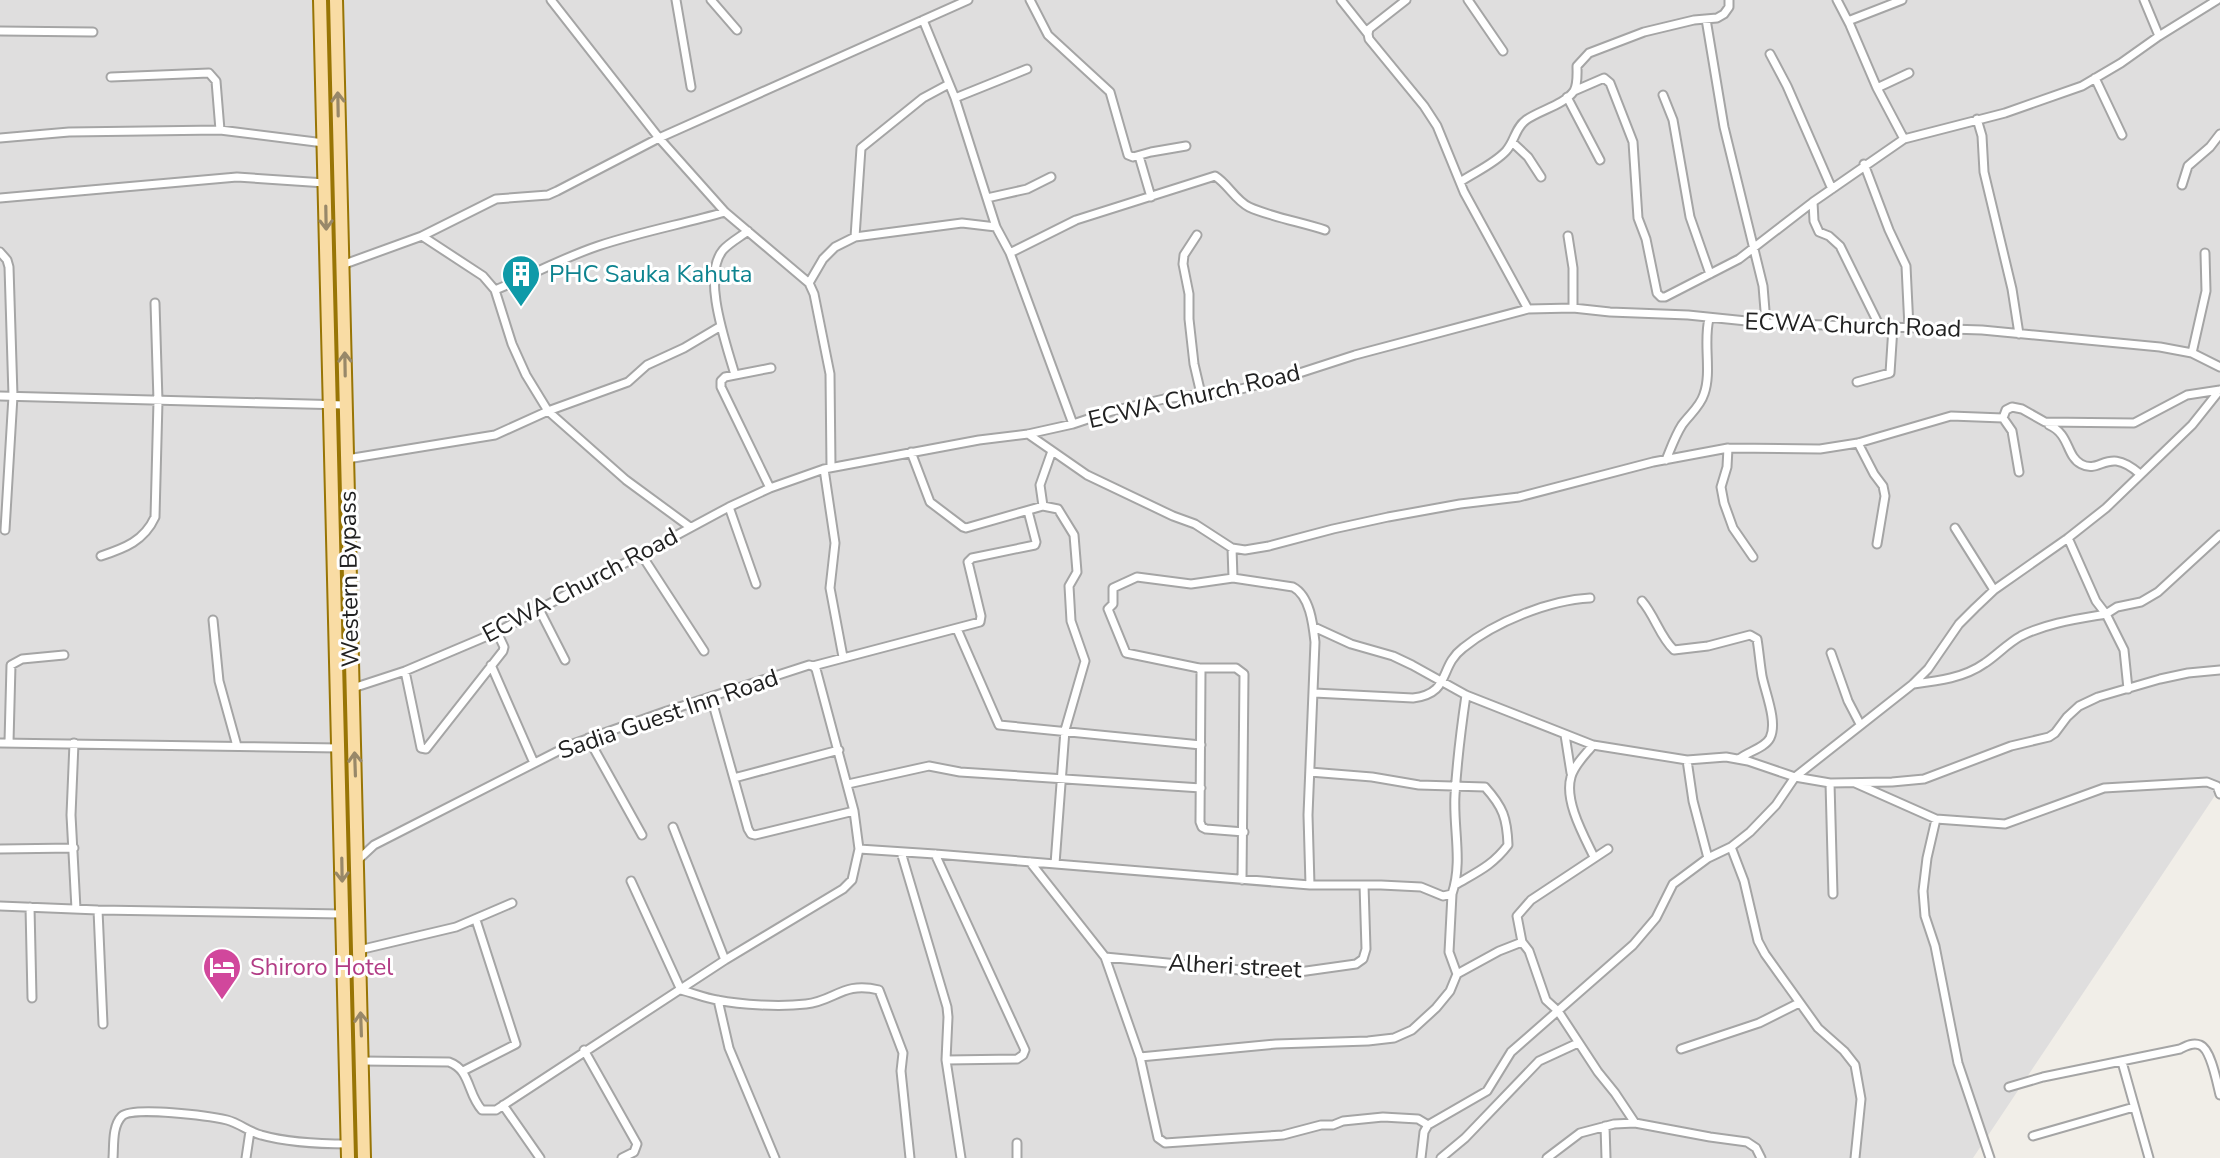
<svg xmlns="http://www.w3.org/2000/svg" width="2220" height="1158" font-family="'Nunito Sans',sans-serif">
<style>
.residential{fill:#dfdede}
.lines{fill:none;stroke-linecap:round;stroke-linejoin:round}
.street-casing{stroke:#a5a5a5;stroke-width:11}
.primary-casing{stroke:#987505;stroke-width:16}
.street{stroke:#fff;stroke-width:7}
.primary{stroke:#f9dca4;stroke-width:12}
.oneway{stroke:#988869}
.labels{text-anchor:middle;dominant-baseline:central;stroke-width:6;stroke-linejoin:round;paint-order:stroke}
.culture-label{font-size:24px;fill:#0d838f;stroke:#fff;text-anchor:start}
.street-label{font-size:24px;fill:#212121;stroke:#fff}
.hotel-label{font-size:24px;fill:#b23c85;stroke:#fff;text-anchor:start}
</style>
<rect width="100%" height="100%" fill="#f1eee8"/>
<path class="residential" d="M0 0H2220V788L1973 1158H0Z"/>
<g class="lines">
<defs>
<path id="street" d="M551 0 659 138 725 212 809 283 814 294 830 374 831 467
M676 0 691 87
M711 0 737 30
M1030 0 1048 35 1110 92 1128 155 1133 157 1151 152 1186 146
M1341 0 1368 34 1369 39 1424 106 1437 126 1464 192 1528 309
M1468 0 1503 51
M1837 0 1850 25 1877 88 1904 139
M2144 0 2159 36
M1706 19 1724 127 1763 286 1766 323
M923 20 955 98 996 227 1010 253 1073 424
M1848 21 1902 0
M0 31 93 32
M1368 34 1369 29 1406 0
M1770 54 1787 86 1832 189
M111 77 209 73 216 81 220 130
M2095 78 2122 135
M1877 88 1909 73
M1574 91 1604 78 1610 83 1633 142 1638 218 1646 239 1657 293 1661 297H1665L1739 259 1813 202 1904 139 2005 113 2082 86 2121 63 2159 36 2217 0
M1663 95 1673 120 1690 217 1710 274
M1567 97 1600 160
M955 98 1027 69
M1977 119 1982 136 1984 172 2012 289 2019 334
M0 138 69 132 220 130 324 143
M1512 142 1528 157 1541 177
M1139 156 1151 197
M1864 164 1889 230 1906 266 1909 328
M1460 182C1475 172 1494 164 1506 151 1515 141 1515 128 1526 120 1540 110 1564 105 1574 91 1578 84 1577 74 1577 66L1589 53 1644 32 1694 20 1717 18 1724 14 1729 7V0
M2182 185 2188 166 2210 147 2220 134
M0 198 237 177 325 183
M987 198 1027 189 1051 177
M1813 202 1814 221 1819 232 1829 236 1840 246 1880 327
M1197 235 1184 255 1183 264 1189 294V319L1194 364 1201 394
M422 236 496 199 548 195 557 191 659 138 968 0
M1568 236 1573 268V308
M855 237 861 148 923 98 949 84
M0 252 7 260 9 267 13 396 5 530
M1010 253 1076 220 1215 176C1228 184 1235 200 1249 207 1268 216 1304 223 1325 230
M342 265 422 236 483 276 495 290 512 344 526 375 548 411 626 480 690 527
M809 283 823 259 835 247 855 237 962 223 996 227
M495 290C530 276 562 258 598 246 640 232 683 224 725 212
M2192 353 2206 291 2205 253
M735 375C727 346 701 276 723 250 729 243 740 237 748 231
M1857 382 1890 373 1893 327
M0 396 345 405
M2003 418 2006 410 2012 407 2022 409 2045 422 2134 423 2187 395 2220 390
M2049 425C2070 434 2066 456 2081 464 2101 475 2107 445 2140 474
M1028 434 1087 475 1173 516 1195 524 1232 548 1245 550 1269 546 1333 529 1388 517 1460 504 1519 497 1653 462 1728 448 1820 449 1858 443 1951 416 2003 418 2012 431 2019 472
M1858 443 1874 474 1883 486 1885 496 1877 544
M1728 448 1727 467 1721 487 1724 503 1733 528 1753 557
M911 452 930 502 963 527 966 528 1043 506 1058 509 1074 535 1077 572 1069 586 1071 621 1085 661 1065 730 1055 864
M347 459 495 435 548 411 628 382 647 365 684 348 721 326
M1666 460C1671 448 1675 436 1682 425 1689 415 1700 407 1704 394 1712 372 1703 342 1709 319
M824 469 835 543 830 588 843 657
M770 488 721 387V381L725 377 771 368
M1043 506 1040 485 1052 451
M729 507 756 584
M1955 528 1994 590
M1232 548 1233 578
M641 554 704 651
M101 556C125 548 144 541 155 517L158 401 155 303
M1642 601C1655 616 1660 637 1674 650L1708 646 1750 635 1757 639C1759 651 1760 664 1762 676 1765 692 1778 722 1770 738 1765 748 1747 752 1739 759
M539 609 565 660
M213 620 219 681 237 746
M1314 627 1351 644 1393 656 1412 665 1466 695 1593 745 1687 760 1726 757 1748 761 1795 777 1830 783 1892 782 1924 779 2011 746 2049 737 2055 733 2067 717 2079 706 2098 697 2160 679 2188 673 2220 670
M957 629 999 725 1201 745
M1831 653 1848 701 1860 724
M491 665 534 763
M1199 668 1201 671 1200 822 1202 827 1206 829 1244 832
M405 671 421 748 426 749 503 651 504 647 497 632
M1913 684C1938 681 1964 678 1985 663 1997 655 2008 643 2021 636 2047 623 2077 619 2106 614L2096 601 2068 538
M353 688 405 671 497 632 729 507 770 488 824 469 979 440 1028 434 1073 424 1112 411 1164 399 1241 389 1287 377 1355 355 1528 309 1573 308 1610 312 1688 315 1766 323 1982 330 2160 347 2192 353 2220 367
M2128 689 2124 650 2106 614 2117 607 2141 602 2158 592 2220 535
M1314 693 1413 698C1452 693 1438 667 1463 648 1495 622 1549 600 1590 598
M711 697 748 829 751 834 755 835 854 811
M1565 735 1571 773
M588 738 642 835
M9 742 11 665 22 659 64 655
M0 743 339 748
M74 743 71 815 76 909
M1593 745C1586 754 1574 765 1571 777 1564 801 1584 836 1594 857
M1687 760 1693 801 1708 858
M1310 772 1372 777 1419 785 1485 787C1503 807 1507 818 1508 845 1492 866 1477 872 1455 885
M734 778 839 750
M1830 783 1833 894
M1855 783 1936 819 2005 824 2104 788 2207 782 2217 786 2220 794
M848 784 929 766 960 772 1201 788
M1936 819 1927 858 1923 891 1925 916 1935 946 1958 1063 1990 1158
M673 827 725 960
M1731 847 1744 881 1758 941 1765 954 1818 1028 1844 1051 1855 1065 1861 1099 1855 1158
M0 849 74 848
M859 849 935 854 1310 885H1381L1421 887 1443 896 1452 894C1463 862 1453 828 1455 795 1457 762 1461 729 1466 695
M1608 849 1531 900 1517 916 1522 942 1529 951 1546 1000 1558 1011 1598 1072 1615 1093 1635 1123
M901 852 947 1007 948 1017 946 1060 961 1158
M935 854 1025 1050 1023 1055 1017 1059 946 1060
M358 860 374 845 570 745 667 711 809 665 813 666 980 622 981 616 968 562 972 558 1035 545 1036 542 1028 511
M1030 862 1105 957 1140 1057 1158 1138 1165 1143 1283 1135 1321 1125H1333L1343 1121 1383 1117 1418 1119 1428 1125
M1242 880 1244 674 1236 668H1199L1126 653 1108 609 1113 604V588L1137 577 1191 584 1233 578 1293 587C1310 596 1313 624 1315 642L1308 815 1310 885
M631 881 681 990C693 993 705 998 717 1000 742 1005 780 1007 806 1004 835 1001 843 981 879 990L903 1053 901 1071 910 1158
M1452 894 1449 952 1457 974
M0 906 98 910 342 914
M30 907 32 998
M98 910 103 1024
M359 950 456 927 512 903
M1105 957 1272 973H1292L1356 964 1363 959 1366 949 1364 885
M718 1000 729 1048 775 1158
M1681 1049 1759 1023 1799 1003
M584 1050 637 1144 634 1152 622 1158
M1140 1057 1276 1044 1368 1041 1394 1038 1412 1030 1436 1008 1450 991 1457 974 1499 951 1522 942
M362 1061 449 1062C471 1070 467 1094 482 1110H496L725 960 843 889 852 880 859 849 854 811 816 669 813 666
M2122 1062 2149 1158
M463 1071 516 1044 476 920
M2009 1087 2043 1077 2180 1049C2186 1046 2193 1042 2200 1045 2211 1049 2217 1083 2220 1095
M503 1105 540 1158
M1605 1126 1606 1158
M2033 1136 2134 1107
M113 1158C114 1145 112 1126 122 1116 133 1106 210 1116 227 1120 239 1123 249 1132 261 1135 289 1143 319 1144 348 1144
M246 1158 250 1131
M1017 1158V1143
M1421 1158 1424 1132 1428 1125 1487 1091 1511 1052 1633 945 1656 918 1673 884 1708 858 1731 847 1750 832 1776 805 1795 777 1913 684 1928 669 1959 624 1975 608 1994 590 2068 538 2106 508 2192 425 2220 390
M1441 1158 1465 1138 1539 1061 1578 1043
M1547 1158 1580 1133 1614 1124 1635 1123 1710 1137 1747 1142 1756 1148 1761 1158"/>
<path id="primary" d="M320 0 348 1158
M336 0 364 1158"/>
</defs>
<use href="#street" class="street-casing"/>
<use href="#primary" class="primary-casing"/>
<use href="#street" class="street"/>
<use href="#primary" class="primary"/>
</g>
<defs><path id="oneway-shaft" d="M-6 0H5M1.5-3L5.5 0L1.5 3" fill="none" stroke-width="1.6" stroke-linecap="round" stroke-linejoin="round" transform="scale(2)"/></defs>
<g class="oneway">
<use href="#oneway-shaft" transform="translate(338 104) rotate(-91)"/>
<use href="#oneway-shaft" transform="translate(326 218) rotate(89)"/>
<use href="#oneway-shaft" transform="translate(345 364) rotate(-91)"/>
<use href="#oneway-shaft" transform="translate(355 764) rotate(-92)"/>
<use href="#oneway-shaft" transform="translate(342 870) rotate(89)"/>
<use href="#oneway-shaft" transform="translate(361 1024) rotate(-92)"/>
</g>
<defs>
<symbol id="building-pin" viewBox="-11 -11 22 30"><path d="M0 17L-7.5 6A9.5 9.5 0 1 1 7.5 6Z" fill="#0f9aa8" stroke="#fff"/><path d="M-4-6H4V6H1V3H-1V6H-4ZM-2.5-4.3h1.7v1.8h-1.7ZM.8-4.3h1.7v1.8H.8ZM-2.5-1h1.7V.8h-1.7ZM.8-1h1.7V.8H.8Z" fill="#fff"/></symbol>
<symbol id="hotel-pin" viewBox="-11 -11 22 30"><path d="M0 17L-7.5 6A9.5 9.5 0 1 1 7.5 6Z" fill="#d1479c" stroke="#fff"/><path d="M-6-4.5h1.5V1H6V5H4.5V3h-9V5H-6ZM-4 0a1.8 1.8 0 1 1 3.6 0ZM.5 0V-2.5h3Q6-2.5 6 0Z" fill="#fff"/></symbol>
</defs>
<g fill-rule="evenodd">
<use href="#building-pin" x="499" y="252" width="44" height="60"/>
<use href="#hotel-pin" x="200" y="945" width="44" height="60"/>
</g>
<g class="labels">
<g class="culture-label">
<text x="549" y="274">PHC Sauka Kahuta</text>
</g>
<g class="street-label">
<text transform="translate(1853 325) rotate(2)">ECWA Church Road</text>
<text transform="translate(1194 396) rotate(-13)">ECWA Church Road</text>
<text transform="translate(349 579) rotate(-91)">Western Bypass</text>
<text transform="translate(580 585) rotate(-28)">ECWA Church Road</text>
<text transform="translate(668 714) rotate(-19)">Sadia Guest Inn Road</text>
<text transform="translate(1235 966) rotate(3)">Alheri street</text>
</g>
<g class="hotel-label">
<text x="250" y="967">Shiroro Hotel</text>
</g>
</g>
</svg>
